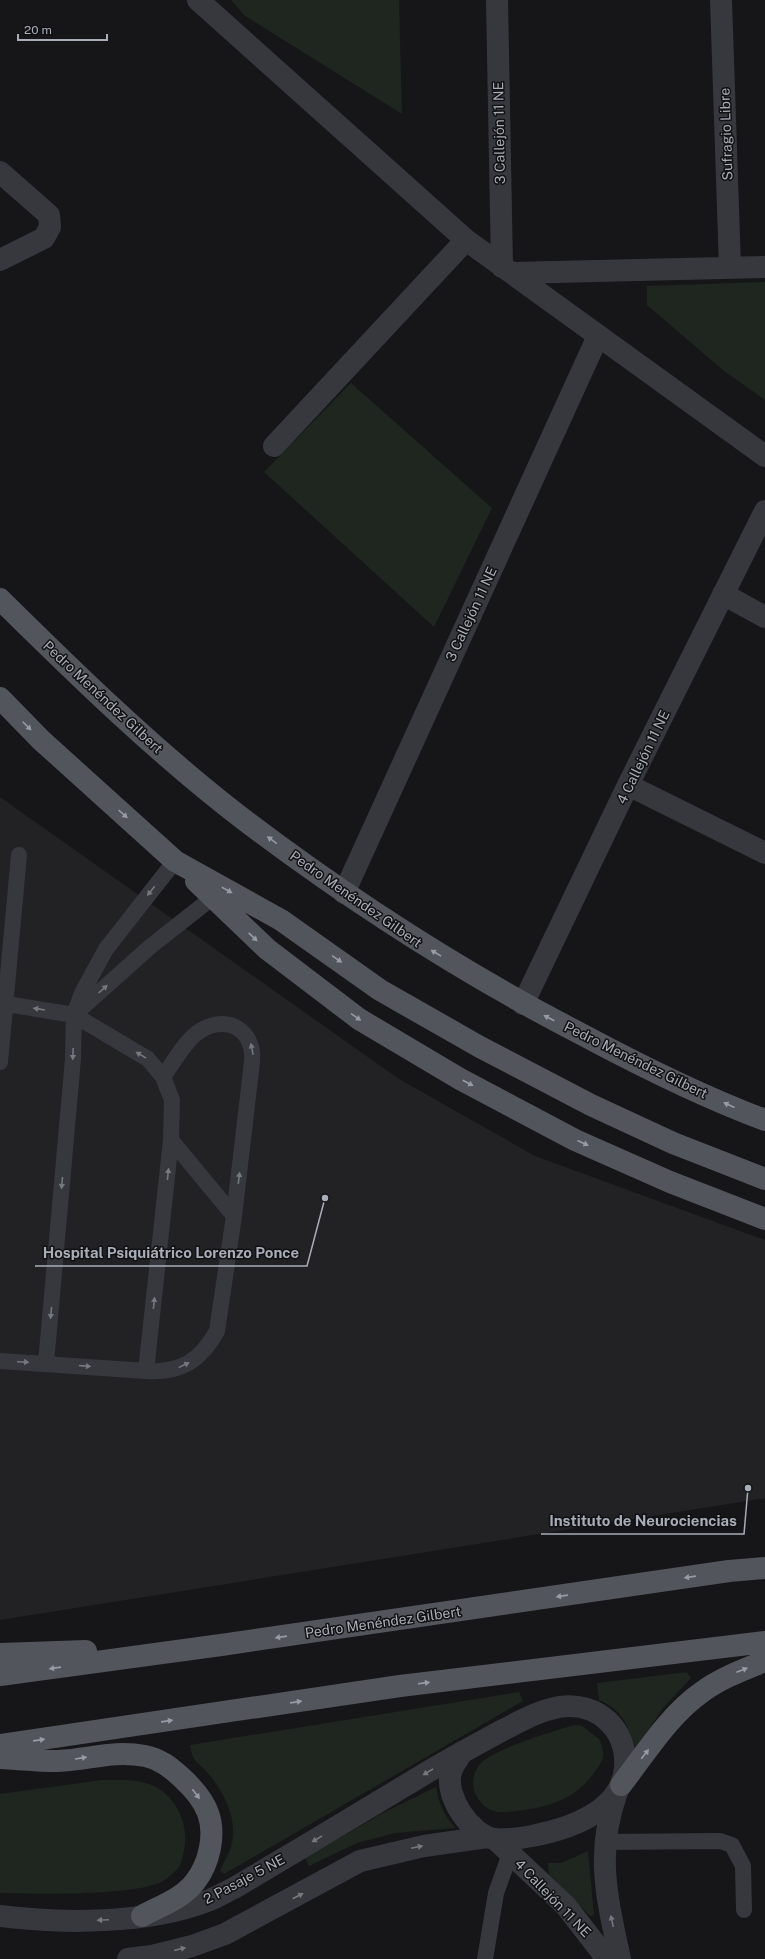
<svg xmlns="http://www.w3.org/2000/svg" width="765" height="1959" font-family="'Public Sans',sans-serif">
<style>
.built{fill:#222225}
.green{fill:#1e261f}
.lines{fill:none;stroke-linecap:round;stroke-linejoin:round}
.service{stroke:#37383d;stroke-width:16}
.minor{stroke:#37383d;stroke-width:22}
.tertiary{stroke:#37383d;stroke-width:22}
.primary{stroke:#53555c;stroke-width:22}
.oneway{fill:#979ba6}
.oneway2{fill:#757881}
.labels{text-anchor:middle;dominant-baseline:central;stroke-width:3;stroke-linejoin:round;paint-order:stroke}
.street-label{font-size:14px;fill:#a8adb8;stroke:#111113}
.leader{fill:none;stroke:#a8adb8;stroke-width:1.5}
.callout-dot{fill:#a8adb8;stroke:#111113;stroke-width:1.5}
.callout-label{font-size:15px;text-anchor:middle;font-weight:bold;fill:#a8adb8;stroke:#111113;stroke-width:3;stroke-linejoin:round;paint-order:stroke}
</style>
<rect width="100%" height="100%" fill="#161618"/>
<path class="built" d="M0 797 399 1079 535 1156 765 1240V1498L0 1620Z"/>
<path class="green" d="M231 0H399L402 114 245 16Z
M765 282V400L724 371 647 305V286Z
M351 383 492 508 434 627 264 472Z
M687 1672 691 1678 663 1708 636 1749C627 1725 624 1711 599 1700L597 1683Z
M519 1692 523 1701 224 1874 220 1871C224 1862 230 1852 232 1843 238 1818 222 1788 205 1770 195 1759 193 1762 190 1745Z
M575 1725 582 1726 599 1739C601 1744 604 1751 603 1757 602 1762 598 1768 594 1773 577 1797 553 1806 524 1810 516 1811 506 1813 497 1812 487 1810 479 1802 475 1793 471 1783 474 1769 482 1762 498 1748 553 1731 575 1725Z
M102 1780C122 1780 144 1778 161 1790 181 1805 190 1831 183 1855 182 1858 181 1864 179 1867 176 1871 168 1878 163 1881 140 1896 31 1894 0 1893V1794Z
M436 1787C439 1804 444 1815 455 1828L395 1833 357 1843 309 1866 305 1858 381 1814Z
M588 1851 594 1915 590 1916 549 1874 548 1863H561Z"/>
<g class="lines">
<path class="service" d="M0 1003 74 1015 148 1059 163 1077 172 1100 171 1140 146 1371 0 1361
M76 1013 151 946 212 898
M0 1062 19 855
M171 1140 234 1216
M46 1363 73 1059 74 1015 82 993 106 949 175 861
M146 1371C181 1373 200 1361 217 1331L234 1216 252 1062C255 1028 224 1013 197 1033 183 1044 173 1063 163 1077
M605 1842 720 1841 732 1845 743 1866 744 1910
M485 1959 496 1893 510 1854"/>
<path class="minor" d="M198 0 466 240 765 456
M497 0 502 267
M721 0 730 268
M0 172 49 215 50 227 44 238 0 260
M513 273 765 267
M274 446 466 240
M723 594 765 617
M628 785 765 853
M344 893 598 336
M523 1004 628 785 765 511
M617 1792C595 1853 607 1898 620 1959
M495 1839 566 1906 607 1959"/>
<path class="tertiary" d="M0 1916C62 1924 148 1924 207 1901 216 1898 225 1892 234 1888 300 1849 365 1810 431 1770 455 1756 479 1743 503 1730 521 1721 538 1711 559 1707 597 1701 628 1729 625 1768 621 1812 568 1829 532 1836 520 1838 506 1841 494 1839 471 1835 444 1796 451 1772 453 1765 459 1758 462 1752
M128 1959 152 1956 192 1946 225 1934 360 1861 424 1846 487 1837"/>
<path class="primary" d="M0 599C78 676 157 753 243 819 351 901 463 973 583 1035 641 1066 703 1097 765 1120
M0 698 41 740 175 861 281 920 380 990 480 1047 591 1105 673 1143 765 1179
M196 881 267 949 359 1019 460 1079 575 1140 670 1182 765 1219
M0 1654 86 1651
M0 1675 221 1645 729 1571 765 1568
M0 1745 400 1686 765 1642
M0 1758C19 1759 39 1761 58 1761 89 1760 112 1750 145 1756 160 1759 170 1767 181 1777 192 1787 203 1799 208 1813 216 1835 209 1864 195 1882 182 1899 160 1906 142 1916
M621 1785C646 1753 669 1715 702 1692 721 1678 743 1670 765 1661"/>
</g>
<defs><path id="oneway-solid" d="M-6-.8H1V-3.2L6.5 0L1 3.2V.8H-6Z"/></defs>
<g class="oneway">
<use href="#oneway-solid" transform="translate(27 726) rotate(45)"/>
<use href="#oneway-solid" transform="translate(123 814) rotate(42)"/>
<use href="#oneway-solid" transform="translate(272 840) rotate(-144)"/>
<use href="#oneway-solid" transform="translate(227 890) rotate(29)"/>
<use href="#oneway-solid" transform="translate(253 937) rotate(44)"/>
<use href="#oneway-solid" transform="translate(436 953) rotate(-149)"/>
<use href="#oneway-solid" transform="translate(337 959) rotate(35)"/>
<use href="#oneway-solid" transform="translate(356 1017) rotate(35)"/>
<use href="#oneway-solid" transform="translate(549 1018) rotate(-152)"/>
<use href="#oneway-solid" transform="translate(468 1083) rotate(28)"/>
<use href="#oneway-solid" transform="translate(729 1105) rotate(-156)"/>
<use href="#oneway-solid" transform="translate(583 1143) rotate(24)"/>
<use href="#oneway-solid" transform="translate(690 1577) rotate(172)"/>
<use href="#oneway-solid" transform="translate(562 1596) rotate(172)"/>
<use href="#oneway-solid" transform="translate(281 1637) rotate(172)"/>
<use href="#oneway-solid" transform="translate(55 1668) rotate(172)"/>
<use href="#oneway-solid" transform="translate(742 1670) rotate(-21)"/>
<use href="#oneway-solid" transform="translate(424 1683) rotate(-7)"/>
<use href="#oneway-solid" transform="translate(296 1702) rotate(-8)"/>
<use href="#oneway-solid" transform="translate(167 1721) rotate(-8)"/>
<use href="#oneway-solid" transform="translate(39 1740) rotate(-8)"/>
<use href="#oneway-solid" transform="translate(645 1754) rotate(-52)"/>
<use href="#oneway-solid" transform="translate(81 1758) rotate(-9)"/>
<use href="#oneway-solid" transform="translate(196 1794) rotate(53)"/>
</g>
<g class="oneway2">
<use href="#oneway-solid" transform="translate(151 891) rotate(128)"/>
<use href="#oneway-solid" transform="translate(103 989) rotate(-42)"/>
<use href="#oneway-solid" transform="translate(39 1009) rotate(-171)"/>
<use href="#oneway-solid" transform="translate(252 1049) rotate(-101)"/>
<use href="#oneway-solid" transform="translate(73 1054) rotate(92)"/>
<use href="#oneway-solid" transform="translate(141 1055) rotate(-149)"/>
<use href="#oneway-solid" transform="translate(168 1174) rotate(-84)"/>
<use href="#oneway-solid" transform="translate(239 1178) rotate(-83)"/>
<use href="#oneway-solid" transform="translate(62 1183) rotate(95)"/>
<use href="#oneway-solid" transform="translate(154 1303) rotate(-84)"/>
<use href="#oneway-solid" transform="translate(51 1313) rotate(95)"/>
<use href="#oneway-solid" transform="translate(23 1362) rotate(3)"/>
<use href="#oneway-solid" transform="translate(184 1365) rotate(-26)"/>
<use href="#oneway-solid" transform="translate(85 1366) rotate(5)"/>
<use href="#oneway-solid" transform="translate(428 1772) rotate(149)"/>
<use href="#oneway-solid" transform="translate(317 1839) rotate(149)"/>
<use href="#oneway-solid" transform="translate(417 1847) rotate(-12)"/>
<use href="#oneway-solid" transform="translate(298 1896) rotate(-28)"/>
<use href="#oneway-solid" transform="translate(103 1920) rotate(177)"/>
<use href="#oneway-solid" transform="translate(612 1921) rotate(-102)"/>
<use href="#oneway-solid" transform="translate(180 1949) rotate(-14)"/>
</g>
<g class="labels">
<g class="street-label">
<text transform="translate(499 133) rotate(-91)">3 Callejón 11 NE</text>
<text transform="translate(726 134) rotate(-92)">Sufragio Libre</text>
<text transform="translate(471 614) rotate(-65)">3 Callejón 11 NE</text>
<text transform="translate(103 697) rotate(43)">Pedro Menéndez Gilbert</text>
<text transform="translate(643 757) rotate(-64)">4 Callejón 11 NE</text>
<text transform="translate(356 899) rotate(35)">Pedro Menéndez Gilbert</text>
<text transform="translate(636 1060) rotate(26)">Pedro Menéndez Gilbert</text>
<text transform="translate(383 1622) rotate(-8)">Pedro Menéndez Gilbert</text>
<text transform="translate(244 1879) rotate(-28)">2 Pasaje 5 NE</text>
<text transform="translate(553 1898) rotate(46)">4 Callejón 11 NE</text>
</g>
</g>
<path class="leader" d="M325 1198L307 1266H35M748 1488L744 1534H541"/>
<g class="callout-dot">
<circle cx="325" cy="1198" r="4"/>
<circle cx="748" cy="1488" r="4"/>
</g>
<g class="callout-label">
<text x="171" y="1258">Hospital Psiquiátrico Lorenzo Ponce</text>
<text x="643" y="1526">Instituto de Neurociencias</text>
</g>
<path d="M18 34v6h89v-6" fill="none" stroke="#a8adb8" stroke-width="2"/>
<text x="24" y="34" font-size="12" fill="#a8adb8" stroke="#111113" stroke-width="3" paint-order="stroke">20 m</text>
</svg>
